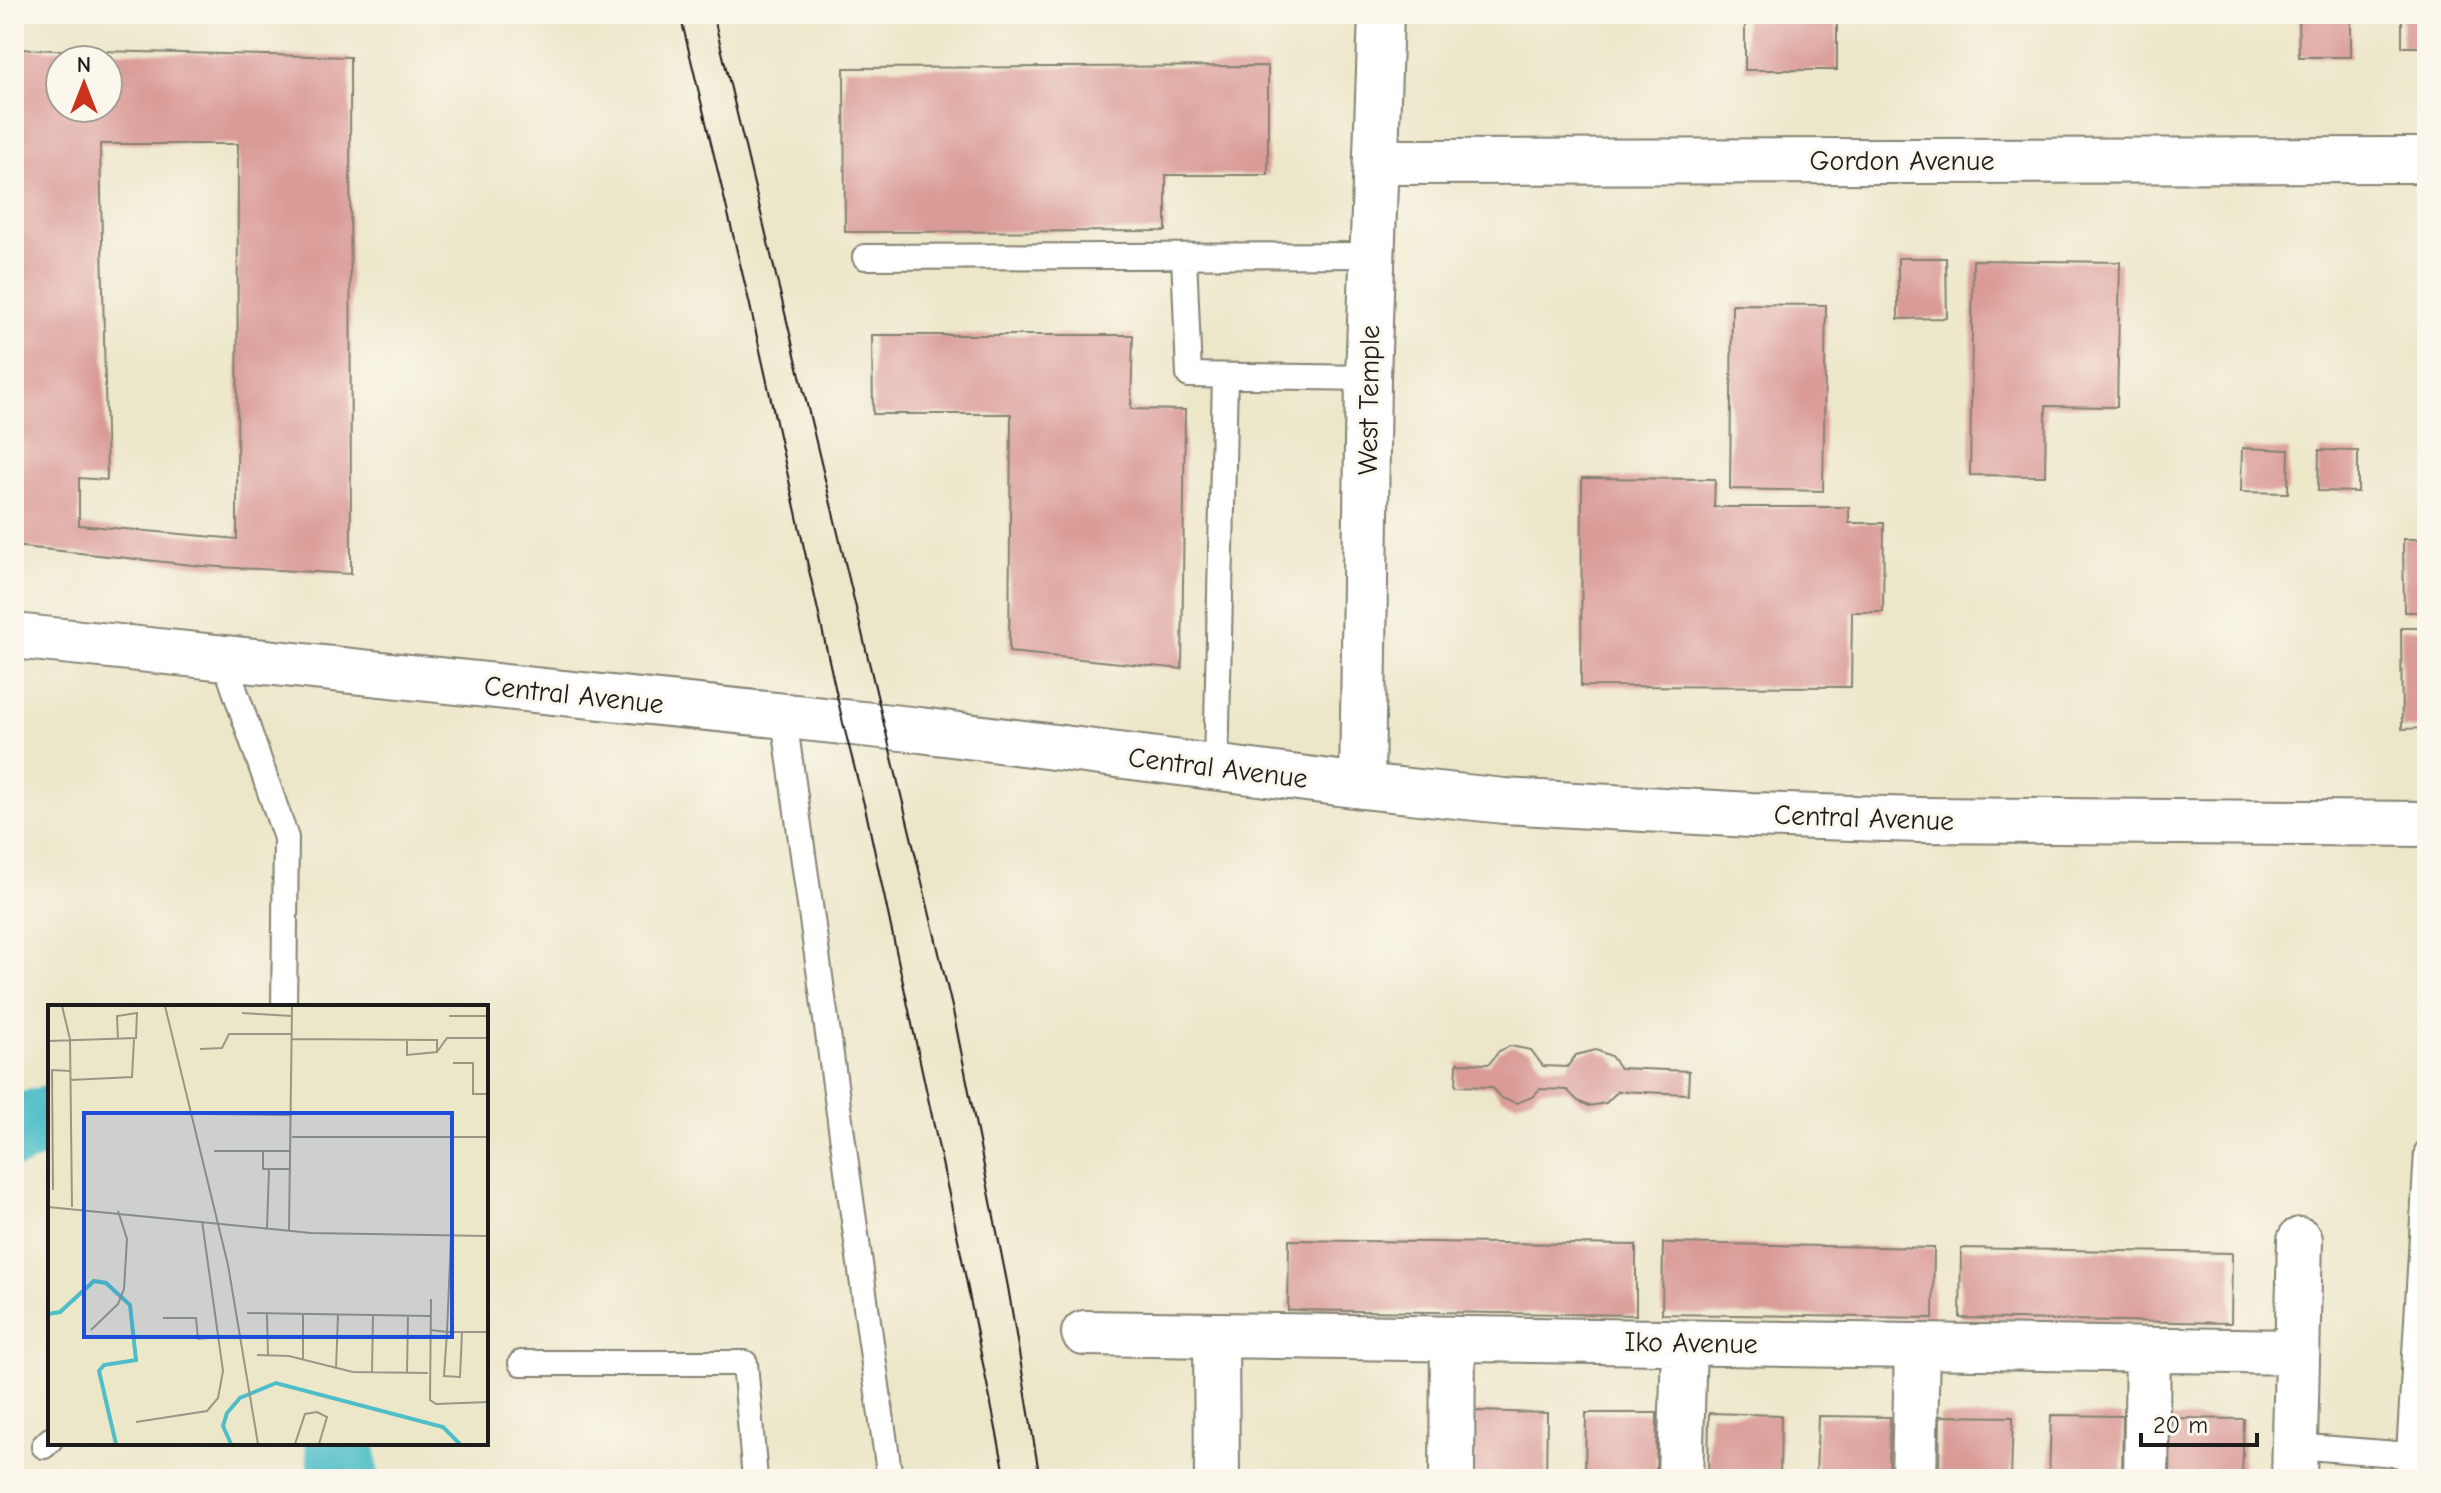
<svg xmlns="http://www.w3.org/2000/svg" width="2441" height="1493" font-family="'Comic Neue',sans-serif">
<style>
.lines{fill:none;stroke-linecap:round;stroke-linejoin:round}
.river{stroke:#50bec8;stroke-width:70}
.building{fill:#da9b97;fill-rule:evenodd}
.service-casing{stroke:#848273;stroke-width:28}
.minor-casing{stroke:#848273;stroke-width:48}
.service{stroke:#fff;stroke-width:24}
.minor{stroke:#fff;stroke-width:44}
.tram{stroke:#1c1c1c;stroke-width:2}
.labels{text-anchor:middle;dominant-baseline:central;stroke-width:6;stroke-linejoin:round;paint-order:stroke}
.street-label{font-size:28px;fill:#1c1c1c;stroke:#fbf7ec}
.inset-river{fill:none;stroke:#50bec8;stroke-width:4}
.inset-road{fill:none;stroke:#999684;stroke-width:2}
.view{fill:#1d4ed8;fill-opacity:0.15;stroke:#1d4ed8;stroke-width:4}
.inset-edge{fill:none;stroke:#1c1c1c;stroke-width:4}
</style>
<rect width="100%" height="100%" fill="#fbf7ec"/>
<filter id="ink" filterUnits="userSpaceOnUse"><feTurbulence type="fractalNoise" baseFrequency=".0125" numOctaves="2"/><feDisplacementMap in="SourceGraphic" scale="16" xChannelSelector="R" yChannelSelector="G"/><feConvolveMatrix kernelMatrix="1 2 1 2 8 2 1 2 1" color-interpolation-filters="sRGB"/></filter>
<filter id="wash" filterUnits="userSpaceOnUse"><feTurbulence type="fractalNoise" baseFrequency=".006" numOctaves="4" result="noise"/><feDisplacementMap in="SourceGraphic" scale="32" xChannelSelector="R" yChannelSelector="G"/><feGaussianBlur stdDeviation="1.8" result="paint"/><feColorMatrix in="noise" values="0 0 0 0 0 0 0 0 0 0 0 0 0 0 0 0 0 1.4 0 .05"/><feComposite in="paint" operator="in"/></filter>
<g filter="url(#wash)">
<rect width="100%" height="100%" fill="#ede7ca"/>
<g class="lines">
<path class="river" d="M14 1133 17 1130 50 1120
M340 1443 344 1479"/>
</g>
<g id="blocks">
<path class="building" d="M1745 14H1837V70H1745Z
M2298 14H2351V57H2299Z
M2402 14H2427V47H2402Z
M14 49 350 57 351 574 202 566 14 546ZM60 60H108V108H60ZM100 144H238L237 539 79 525V478L107 480Z
M1268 66V175H1166V231L845 232 844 68Z
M1898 258H1946L1947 318 1898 319Z
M1973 260 2120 262 2117 407 2046 406 2045 476 1970 475Z
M1732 304 1826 305 1823 491 1730 489Z
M872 335H1133L1131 409 1185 410 1182 669 1009 652 1011 414H873Z
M2242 448 2289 450 2288 493 2241 492Z
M2319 450 2358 451V492L2318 491Z
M1582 478 1715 479 1714 507H1849V523H1884L1883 612H1852L1851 687 1581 686Z
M2403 539H2427V612H2404Z
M2401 628H2427V728L2402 729Z
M1510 1046 1531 1050 1543 1066 1567 1067 1576 1055 1596 1050 1611 1056 1620 1068 1689 1071 1688 1094 1618 1091 1606 1103 1589 1106 1578 1101 1567 1090 1540 1089 1532 1097 1517 1103 1501 1098 1491 1087 1456 1086 1457 1063 1489 1064 1499 1051Z
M1289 1240 1636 1245V1315L1288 1310Z
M1663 1243 1934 1248 1933 1318 1662 1314Z
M1961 1248 2232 1253 2231 1323 1960 1318Z
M1475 1411 1547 1413 1546 1479H1474Z
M1586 1413H1657L1656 1479H1585Z
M1709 1413 1781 1415 1780 1479H1708Z
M2051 1415 2123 1416 2122 1479H2049Z
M1818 1416 1890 1417 1889 1479H1816Z
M1940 1416 2013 1417 2011 1479H1939Z
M2171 1418 2244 1419 2242 1479H2170Z"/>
</g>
</g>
<g filter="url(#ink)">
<use href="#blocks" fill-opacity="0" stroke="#848273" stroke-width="2"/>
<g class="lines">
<defs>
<path id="service" d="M1184 256 1189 375 1368 378
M865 257 1373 255
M223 656 286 838 284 1007
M784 718 890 1479
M1216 768 1225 376
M2427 1152 2409 1455H2427
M521 1363H745L755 1479
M44 1446 50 1440
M2295 1446 2409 1455 2408 1479"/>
<path id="minor" d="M1378 162 2427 160
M14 636 920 730 1362 786 1504 801 1751 815 1920 820 2427 824
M1362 786 1368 378 1381 14
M1084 1333 2297 1352
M1216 1335 1217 1479
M1452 1479 1453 1339
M1680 1479 1684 1343
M1914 1479 1917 1347
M2146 1479 2148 1350
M2294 1479 2300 1240"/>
</defs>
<use href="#service" class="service-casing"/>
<use href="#minor" class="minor-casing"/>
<use href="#service" class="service"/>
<use href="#minor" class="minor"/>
<path class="tram" d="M680 14 749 301 843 723 866 812 951 1204 1006 1479
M713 14 953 1011 1008 1287 1040 1479"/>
</g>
</g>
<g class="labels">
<g class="street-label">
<text x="1902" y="161">Gordon Avenue</text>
<text transform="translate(1369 400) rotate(-89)">West Temple</text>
<text transform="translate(574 695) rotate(6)">Central Avenue</text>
<text transform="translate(1218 768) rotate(7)">Central Avenue</text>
<text transform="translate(1864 818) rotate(2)">Central Avenue</text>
<text transform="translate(1691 1343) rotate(1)">Iko Avenue</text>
</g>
</g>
<g transform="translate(48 1005)">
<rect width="440" height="440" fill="#ede7ca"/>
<path class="inset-river" d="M0 309 12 307 46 276 58 278 82 300 88 355 56 360 51 366 68 439M183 439 175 421 179 408 192 393 228 378 395 422 412 439"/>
<path class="inset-road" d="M14 1 22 34 24 202M117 1 180 260 210 439M194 8 244 11M401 11H440M244 34 389 35V47L359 50V35M0 36 88 33 89 8 69 11 70 34M152 44 174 43 181 29H244M389 47 399 33H440M405 58H425V89H440M22 75 84 72 86 34M157 109 244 110M244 132H440M166 146H243M215 146V164H242M5 185 4 65 22 66M0 202 263 228 440 231M219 223 221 164M241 226 244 1M403 232 399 327H440M383 294 382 395 388 399 440 397M199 308 382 311M219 309 220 350M115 313H148L150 334 171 332M43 325 70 299 76 284 79 234 70 206M382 325 399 327 396 371 412 372 414 327M209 350 241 351 305 367 380 368M255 355V309M288 364 290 310M324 367 325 310M359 367 360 311M88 417 159 406 170 393 175 366 154 216M247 439 257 409 269 407 279 412 271 439"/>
<path class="view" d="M36 108H404V332H36Z"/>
<rect width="440" height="440" class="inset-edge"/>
</g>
<rect width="2441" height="1493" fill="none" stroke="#fbf7ec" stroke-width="48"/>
<g transform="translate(84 84)"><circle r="38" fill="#fbf7ec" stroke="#a29f99" stroke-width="2"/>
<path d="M0-6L14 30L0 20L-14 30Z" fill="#c8321e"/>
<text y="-12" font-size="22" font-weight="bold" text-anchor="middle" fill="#1c1c1c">N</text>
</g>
<path d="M2141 1433v12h116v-12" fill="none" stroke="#1c1c1c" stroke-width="4"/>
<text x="2153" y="1433" font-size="24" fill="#1c1c1c" stroke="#fbf7ec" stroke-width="6" paint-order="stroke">20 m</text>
</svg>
